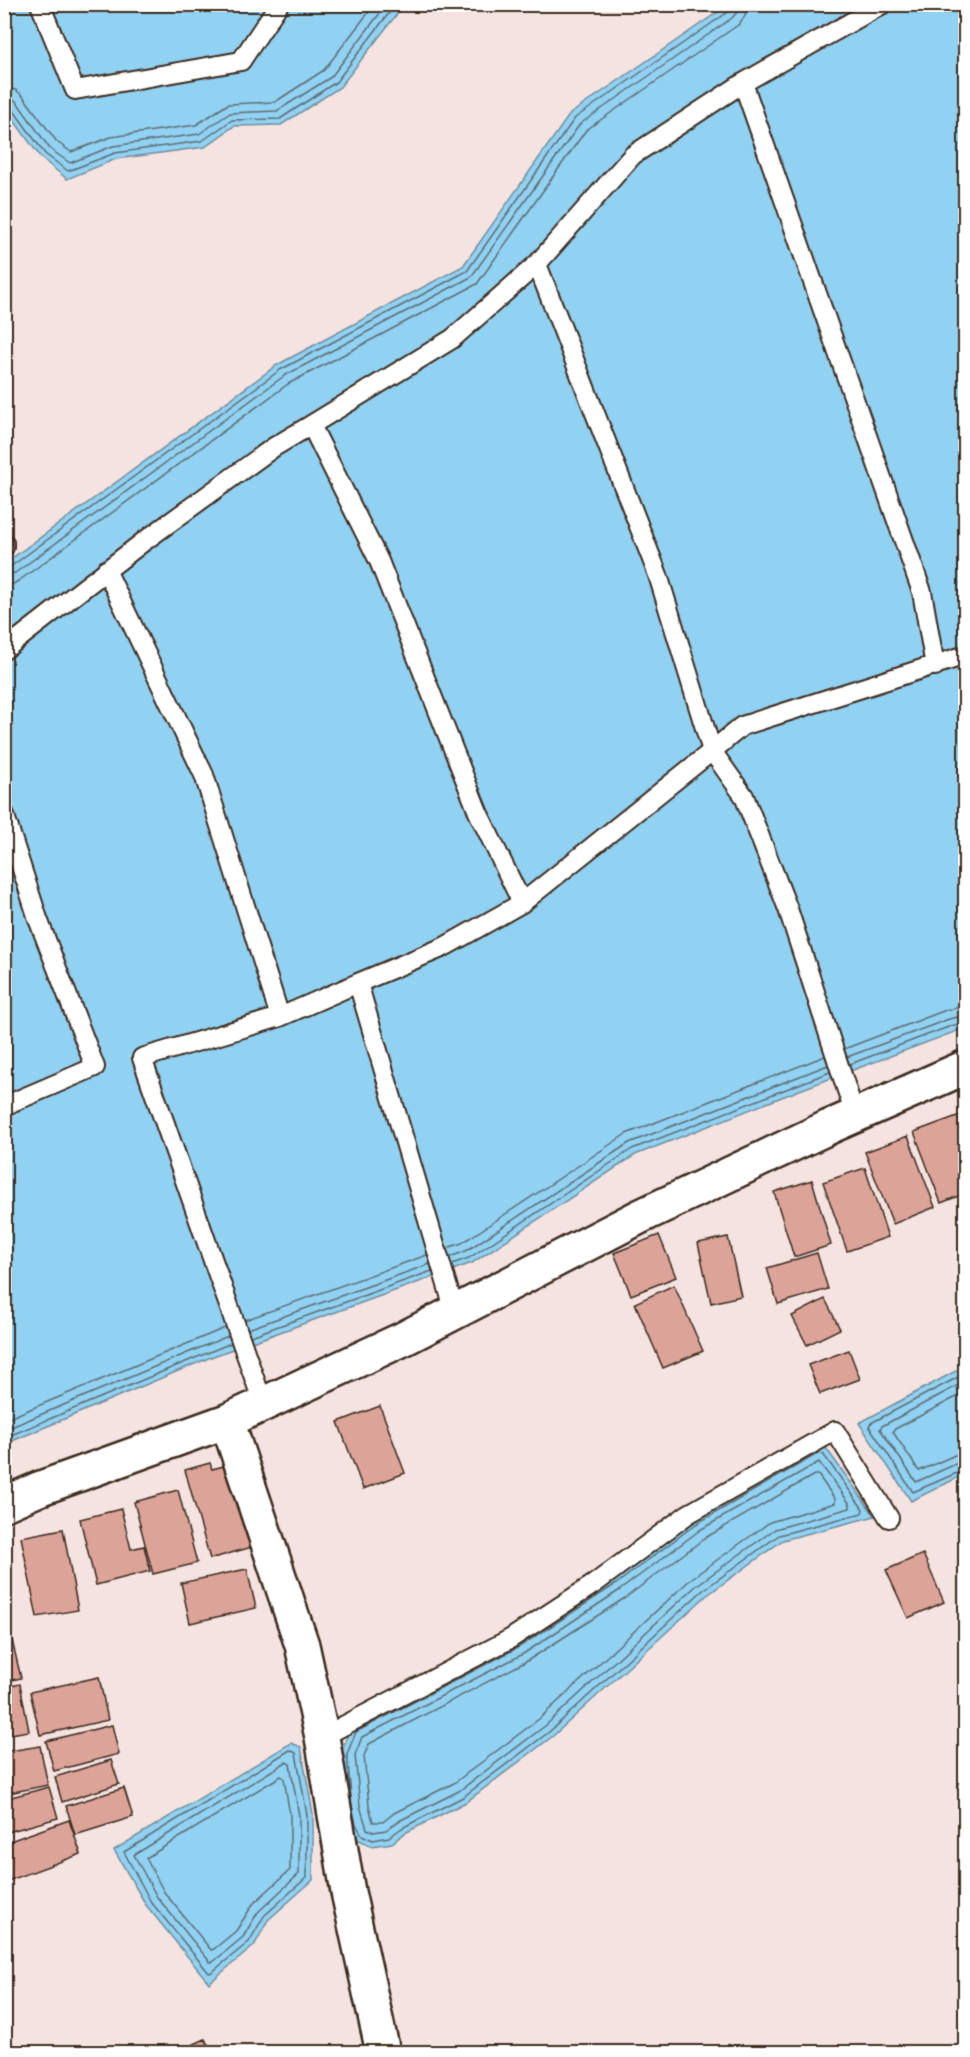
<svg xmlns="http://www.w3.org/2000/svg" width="970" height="2057" font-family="Kalam,sans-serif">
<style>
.water{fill:#91d1f2;stroke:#6f8e9d;stroke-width:1.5}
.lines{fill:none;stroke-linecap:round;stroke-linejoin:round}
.shore{stroke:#5d6d73;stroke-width:1.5}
.building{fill:#dca399;stroke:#3b2a1e;stroke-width:1.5}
.lane-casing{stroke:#3b2a1e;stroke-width:22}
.street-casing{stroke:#3b2a1e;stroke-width:38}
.lane{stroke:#fff;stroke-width:18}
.street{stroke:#fff;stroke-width:33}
</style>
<rect width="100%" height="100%" fill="#f4e3e0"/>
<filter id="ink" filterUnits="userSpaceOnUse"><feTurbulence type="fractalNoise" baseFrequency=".0167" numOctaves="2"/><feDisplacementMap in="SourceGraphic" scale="12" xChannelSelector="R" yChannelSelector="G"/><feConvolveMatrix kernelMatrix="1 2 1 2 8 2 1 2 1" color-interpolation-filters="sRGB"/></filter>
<g filter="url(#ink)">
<path class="water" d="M4 5H404L340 87 281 125 234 126 205 147 116 159 67 179 41 158 5 108Z
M728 5H965V1028L797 1091 635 1155 472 1263 216 1355 5 1444 4 564 277 365 463 266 570 114Z
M965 1366V1474L911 1501 859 1423Z
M823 1444 875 1516 783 1540 706 1596 553 1736 466 1802 405 1833 392 1843 372 1846 357 1839 351 1827 341 1753 350 1728 692 1519Z
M291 1743 301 1747 313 1814V1880L268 1920 254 1946 209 1983 146 1905 114 1850Z"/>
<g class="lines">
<path class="shore" d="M4 88 16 90 23 96 57 142 71 152 111 137 196 125 228 104 275 102 324 70 375 4
M4 97 11 98 17 102 50 149 70 163 113 146 199 134 230 113 277 111 331 77 387 4
M4 105 12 108 45 154 68 171 115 153 202 141 232 120 280 119 336 82 396 4
M4 568 10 567 280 370 467 271 575 118 728 12 731 4
M4 576 15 573 284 376 471 277 580 124 732 18 737 12 738 4
M4 585 13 584 20 580 288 384 477 284 586 130 738 25 745 16 747 4
M844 1049 946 1010 966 1006
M847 1057 949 1019 966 1015
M850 1064 951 1026 966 1022
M447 1248 462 1243 626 1134 825 1056
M450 1257 466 1251 629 1143 828 1065
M452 1264 469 1258 632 1149 830 1072
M245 1320 427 1255
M248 1329 430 1264
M251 1336 432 1271
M966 1373 871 1423 869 1426 913 1492 966 1469
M966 1381 882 1426 880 1429 916 1482 958 1463 966 1462
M966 1392 895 1429 893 1432 919 1471 955 1455 966 1453
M4 1420 225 1328
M4 1430 228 1336
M4 1438 231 1343
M819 1453 823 1454 863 1509 862 1513 779 1535 702 1591 549 1732 463 1797 402 1828 389 1837 373 1840 362 1835 356 1824 352 1807 347 1754 356 1732 519 1647 616 1584 696 1524Z
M819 1462 850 1504V1508L775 1529 697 1585 545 1726 459 1791 399 1821 386 1830 374 1832 367 1829 360 1806 355 1755 362 1737 523 1654 620 1590 700 1530Z
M814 1475H818L835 1499V1503L770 1522 692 1578 539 1719 454 1783 394 1813 383 1822H373L369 1805 364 1756 369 1744 527 1661 625 1598 705 1538Z
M290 1750 296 1753 307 1815V1877L264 1916 249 1942 212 1972 209 1973 151 1902 124 1852Z
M286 1762 290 1764 299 1816V1874L258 1912 243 1937 213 1962H210L157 1897 134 1855Z
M281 1776 284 1778 290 1816V1870L253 1904 236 1931 214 1949 211 1950 164 1892 146 1858Z"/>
</g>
<path class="building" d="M960 1115 966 1130V1193L941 1203 914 1132Z
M908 1136 935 1207 893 1224 865 1152Z
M865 1168 888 1237 847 1251 823 1182Z
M812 1180 831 1245 794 1257 774 1192Z
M659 1235 676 1277 631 1295 614 1253Z
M728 1237 741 1296 711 1303 698 1243Z
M817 1253 828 1289 778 1304 767 1268Z
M674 1285 703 1351 663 1368 635 1303Z
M825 1299 840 1329 807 1345 792 1316Z
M849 1350 860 1379 820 1394 808 1365Z
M380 1406 405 1473 363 1489 338 1422Z
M210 1463 212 1469 228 1465 252 1547 210 1559 185 1470Z
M178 1490 197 1563 153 1574 134 1502Z
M121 1509 131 1549 144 1546 150 1571 96 1585 80 1519Z
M63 1529 78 1610 37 1617 21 1537Z
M923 1554 944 1602 908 1618 886 1570Z
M247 1569 256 1608 190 1623 181 1583Z
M12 1640 21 1678 4 1682V1641Z
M99 1677 108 1720 40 1735 30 1692Z
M20 1684 29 1731 4 1735V1687Z
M112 1725 119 1754 54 1771 46 1741Z
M40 1746 48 1785 4 1794V1752Z
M111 1760 119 1784 62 1802 55 1777Z
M49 1787 58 1818 4 1833V1799Z
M124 1788 133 1817 75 1835 66 1806Z
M69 1820 81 1854 5 1882 4 1843Z
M205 2039 212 2052H177Z"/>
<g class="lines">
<defs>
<path id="lane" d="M40 4 75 90 241 61 279 4
M743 83 883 4
M537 264 633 155 743 83 922 592 935 666
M311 425 452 339 537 264 658 575 712 751 742 726 966 655
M4 543V547
M106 570 204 775 280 1017 358 983 455 1312
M4 650 143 542 274 447 311 425 379 561 478 812 522 903
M4 813 38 919 95 1067 4 1106
M358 983 444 947 522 903 712 751 744 796 788 909 855 1115
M263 1403 142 1058 280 1017
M322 1737 510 1639 594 1584 688 1514 835 1431 889 1518"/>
<path id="street" d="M227 1421 302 1645 322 1737 348 1892 383 2052
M4 1504 41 1488 227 1421 403 1339 639 1217 829 1127 966 1067"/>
</defs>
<use href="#lane" class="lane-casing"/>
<use href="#street" class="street-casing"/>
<use href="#lane" class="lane"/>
<use href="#street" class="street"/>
</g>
</g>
<rect width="970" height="2057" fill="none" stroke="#fff" stroke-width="24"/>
<rect x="12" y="12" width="946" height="2033" fill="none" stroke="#3b2a1e" stroke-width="2" filter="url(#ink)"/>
</svg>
